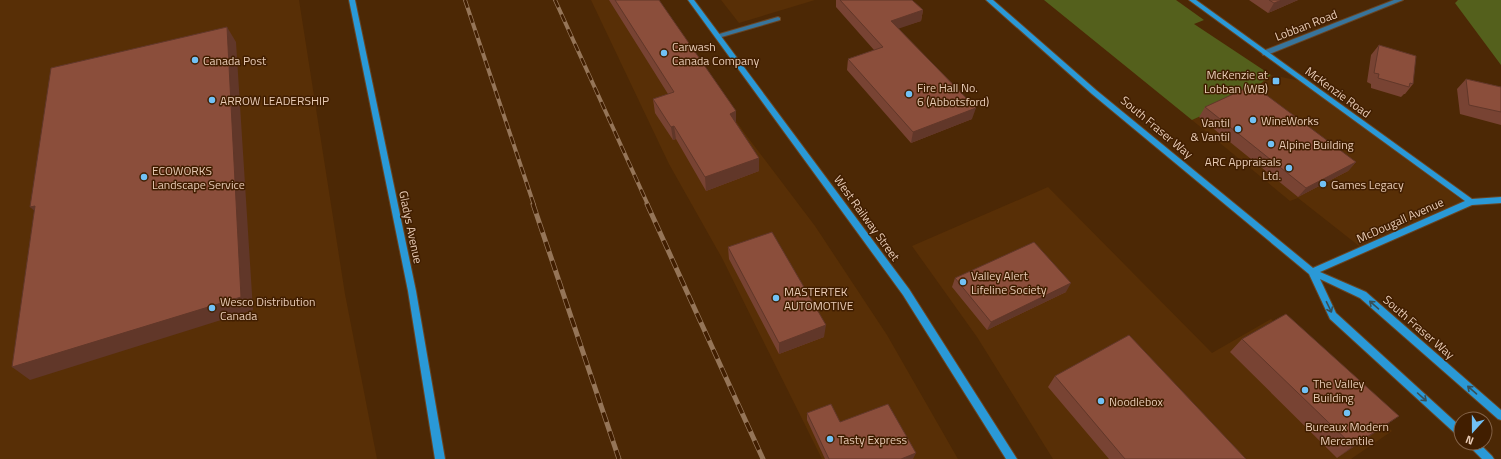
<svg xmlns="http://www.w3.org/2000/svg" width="1501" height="459" font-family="'Titillium Web',sans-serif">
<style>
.built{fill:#582f06}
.green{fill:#54601c}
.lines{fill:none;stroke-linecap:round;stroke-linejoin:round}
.lane-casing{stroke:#684525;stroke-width:2}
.street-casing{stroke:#684525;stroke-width:2}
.secondary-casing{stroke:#684525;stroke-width:2}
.lane{fill:#38759c;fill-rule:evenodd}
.street{fill:#38759c;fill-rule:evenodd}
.secondary{fill:#2a99d7;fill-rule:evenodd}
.rail-far1-casing{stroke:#957558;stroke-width:4}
.rail-casing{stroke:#957558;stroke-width:5}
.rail-far1{stroke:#411e00;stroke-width:2.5;stroke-dasharray:8;stroke-linecap:butt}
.rail{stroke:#411e00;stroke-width:3.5;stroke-dasharray:10;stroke-linecap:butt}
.wall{fill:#784333}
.shaded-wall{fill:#613729}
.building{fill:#8b4e3b;stroke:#613729}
.oneway{stroke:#384f56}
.poi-dot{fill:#71c1f5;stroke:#411e00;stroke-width:1.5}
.labels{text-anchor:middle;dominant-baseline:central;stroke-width:3;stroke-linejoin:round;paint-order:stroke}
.street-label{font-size:12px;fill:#e8cbb5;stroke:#411e00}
.poi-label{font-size:12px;fill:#e8cbb5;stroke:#411e00;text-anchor:start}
</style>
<rect width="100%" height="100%" fill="#4c2805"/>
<path class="built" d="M0 0H299L345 294 377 459H0Z
M591 0H651L746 135 815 226 887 335 958 459H822L722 258 669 164Z
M721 0H815L739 23Z
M1271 75 1301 81 1463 201 1359 246 1298 198 1290 201 1192 120 1247 95Z
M1048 187 1212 353 1271 319 1392 431 1351 459H1053L977 337 912 246Z"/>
<path class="green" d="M1044 0H1176L1204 20 1194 24 1271 75 1247 95 1192 120Z
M1458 0H1501V65L1455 3Z"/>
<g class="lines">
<defs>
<path id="lane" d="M778 17 780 18V20L718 38 715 36 716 35Z"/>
<path id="street" d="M1394 0H1403L1267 55H1263L1262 53 1263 51Z"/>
<path id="secondary" d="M349 0H355L416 291 445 459H435L408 291Z
M688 0H694L909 289 1017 459H1006L903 295Z
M986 0H993L1096 90 1313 268 1465 201 1189 0H1196L1472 199 1501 197V203L1472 205 1320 272 1366 292 1501 410V420L1498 419 1360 298 1320 279 1336 313 1461 427V437L1458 436 1330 319 1309 274 1092 94Z
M1467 443H1479L1492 456 1494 459H1482L1469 446Z"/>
</defs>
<use href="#lane" class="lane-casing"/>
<use href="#street" class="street-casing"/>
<use href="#secondary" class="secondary-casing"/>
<use href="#lane" class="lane"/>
<use href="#street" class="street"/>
<use href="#secondary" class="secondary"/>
<defs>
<path id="rail-far1" d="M465 0 534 205
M555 0 648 205"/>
<path id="rail" d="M533 204 619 459
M647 204 763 459"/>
</defs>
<use href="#rail-far1" class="rail-far1-casing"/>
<use href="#rail" class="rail-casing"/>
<use href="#rail-far1" class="rail-far1"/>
<use href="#rail" class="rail"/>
</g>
<path class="wall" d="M609 0H659L736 124 759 171 706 191 676 139 673 140 655 113 653 99 668 94Z
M836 0H912L923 10 921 21 898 28 972 119 911 143 847 70 848 59 874 50 836 7Z
M1249 0H1298L1268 13Z
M1379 45 1413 84 1405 94H1404L1401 97 1371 88V84L1367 82 1371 55Z
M1466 79 1501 87V125L1460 114 1457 89Z
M1205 107 1356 162 1348 171 1298 197 1199 117Z
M728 247 824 337 779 354 729 259Z
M955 278 1066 292 987 330 952 287Z
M1242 339 1399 416 1337 458 1230 352Z
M1055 376 1246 459H1109L1048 387Z
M807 413 840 422 913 459H825L807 420Z"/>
<path class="shaded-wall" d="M1282 0H1298L1268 13 1274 3Z
M923 10 921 21 889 32 891 21Z
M227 27 236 42 253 310 30 380 12 367Z
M976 108 972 119 911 143 913 132Z
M736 111V125L730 114Z
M674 126 676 139 673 140 671 127Z
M759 158V171L706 191 705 177Z
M1356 162 1348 171 1298 197 1306 188Z
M35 206 46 221 30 207Z
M1071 283 1066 292 987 330 991 322Z
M826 325 824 337 779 354V343Z
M1399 416 1382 428 1337 458 1353 446Z
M916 453 913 459H901Z"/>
<path class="building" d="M615 0H659L736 111 730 114 759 158 705 177 674 126 671 127 653 99 674 92Z
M840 0H912L923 10 891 21 976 108 913 132 848 59 883 47Z
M1269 0H1282L1274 3Z
M227 27 241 297 12 367 35 206 30 207 51 68Z
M1379 45 1416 56 1413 84 1410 83 1409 87 1378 78 1379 74 1374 73Z
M1466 79 1501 87V112L1469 105Z
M1253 85 1356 162 1306 188 1205 107Z
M772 232 826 325 779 343 728 247Z
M1034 242 1071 283 991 322 955 278Z
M1286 314 1399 416 1353 446 1242 339Z
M1129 335 1246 459H1125L1055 376Z
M831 404 840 422 888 404 916 453 901 459H829L807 413Z"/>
<defs><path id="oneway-shaft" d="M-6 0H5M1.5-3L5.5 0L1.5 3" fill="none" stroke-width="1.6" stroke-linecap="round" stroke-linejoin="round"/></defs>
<g class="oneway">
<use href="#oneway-shaft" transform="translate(1374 305) rotate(-139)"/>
<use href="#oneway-shaft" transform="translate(1329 307) rotate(64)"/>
<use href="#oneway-shaft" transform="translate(1472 390) rotate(-139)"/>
<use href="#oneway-shaft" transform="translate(1422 397) rotate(42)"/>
</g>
<g class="poi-dot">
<circle cx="664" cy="53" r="4"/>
<circle cx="195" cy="60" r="4"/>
<rect x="1272" y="77" width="8" height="8" rx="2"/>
<circle cx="909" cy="94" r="4"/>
<circle cx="212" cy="100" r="4"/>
<circle cx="1253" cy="120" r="4"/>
<circle cx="1238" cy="129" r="4"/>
<circle cx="1271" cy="144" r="4"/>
<circle cx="1289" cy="168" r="4"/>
<circle cx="144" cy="177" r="4"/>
<circle cx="1323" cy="184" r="4"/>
<circle cx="963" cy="282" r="4"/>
<circle cx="776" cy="298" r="4"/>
<circle cx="212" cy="308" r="4"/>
<circle cx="1305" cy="390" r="4"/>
<circle cx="1101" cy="401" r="4"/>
<circle cx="1347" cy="413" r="4"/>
<circle cx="830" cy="439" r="4"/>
</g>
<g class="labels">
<g class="street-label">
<text transform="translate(1306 25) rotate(-21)">Lobban Road</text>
<text transform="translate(1338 92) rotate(36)">McKenzie Road</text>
<text transform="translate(1157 127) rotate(40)">South Fraser Way</text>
<text transform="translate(867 218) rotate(54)">West Railway Street</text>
<text transform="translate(1400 220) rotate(-24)">McDougall Avenue</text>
<text transform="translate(411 227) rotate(78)">Gladys Avenue</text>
<text transform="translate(1419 327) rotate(41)">South Fraser Way</text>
</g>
<g class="poi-label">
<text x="672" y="46">Carwash<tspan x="672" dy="14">Canada Company</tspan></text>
<text x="203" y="60">Canada Post</text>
<text x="1268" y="74" text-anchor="end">McKenzie at<tspan x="1268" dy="14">Lobban (WB)</tspan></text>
<text x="917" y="87">Fire Hall No.<tspan x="917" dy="14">6 (Abbotsford)</tspan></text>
<text x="220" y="100">ARROW LEADERSHIP</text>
<text x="1261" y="120">WineWorks</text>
<text x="1230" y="122" text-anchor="end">Vantil<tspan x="1230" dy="14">&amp; Vantil</tspan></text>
<text x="1279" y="144">Alpine Building</text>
<text x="1281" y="161" text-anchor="end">ARC Appraisals<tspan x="1281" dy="14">Ltd.</tspan></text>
<text x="152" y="170">ECOWORKS<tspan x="152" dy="14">Landscape Service</tspan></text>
<text x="1331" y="184">Games Legacy</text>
<text x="971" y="275">Valley Alert<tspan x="971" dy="14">Lifeline Society</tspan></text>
<text x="784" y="291">MASTERTEK<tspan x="784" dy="14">AUTOMOTIVE</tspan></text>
<text x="220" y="301">Wesco Distribution<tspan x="220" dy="14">Canada</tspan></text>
<text x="1313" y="383">The Valley<tspan x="1313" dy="14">Building</tspan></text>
<text x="1109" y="401">Noodlebox</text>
<text x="1347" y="426" text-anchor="middle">Bureaux Modern<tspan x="1347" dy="14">Mercantile</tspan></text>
<text x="838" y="439">Tasty Express</text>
</g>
</g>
<g transform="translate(1473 431) rotate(201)"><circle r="19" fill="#411e00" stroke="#846348"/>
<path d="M0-3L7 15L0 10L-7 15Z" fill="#71c1f5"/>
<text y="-6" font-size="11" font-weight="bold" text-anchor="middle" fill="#e8cbb5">N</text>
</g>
</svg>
